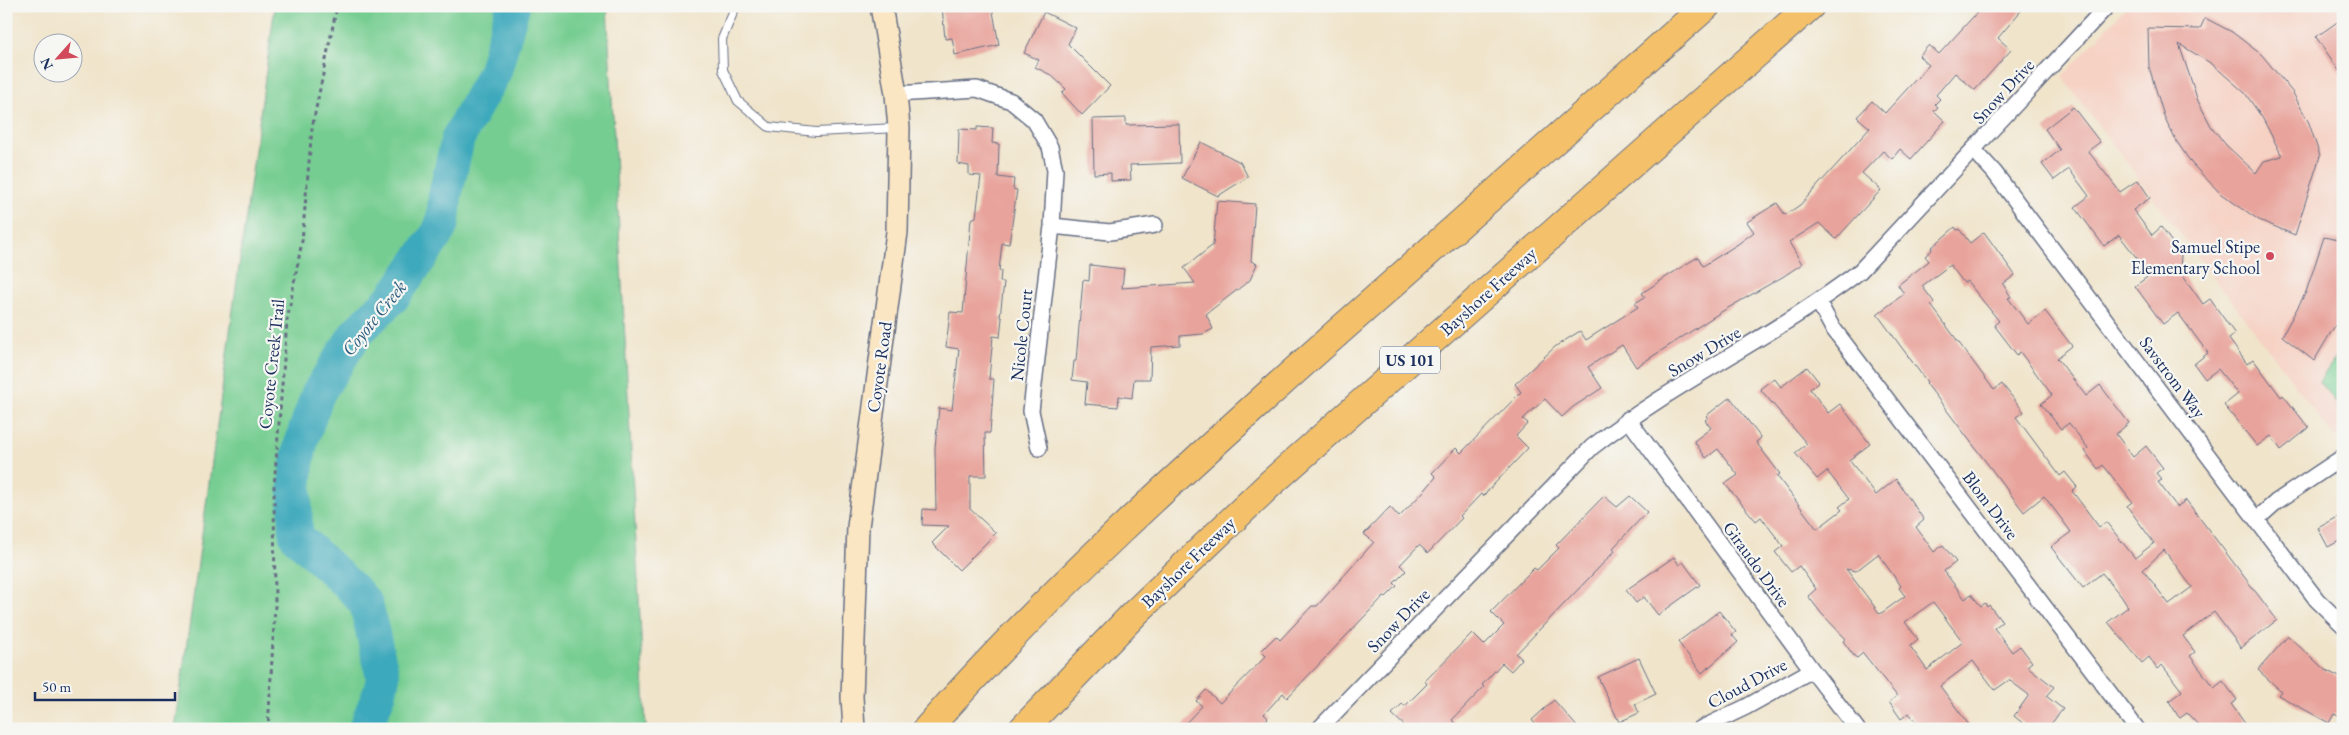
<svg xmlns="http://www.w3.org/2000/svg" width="2349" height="735" font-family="'EB Garamond',serif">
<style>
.built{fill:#f6d2c4}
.green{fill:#76cd91;stroke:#487e78}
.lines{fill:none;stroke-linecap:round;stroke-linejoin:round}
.river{stroke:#3ca9bc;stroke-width:34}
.building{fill:#e8a49c;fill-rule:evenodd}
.lane-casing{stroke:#666e84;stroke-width:10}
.street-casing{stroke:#666e84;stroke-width:18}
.secondary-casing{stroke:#666e84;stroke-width:24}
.highway-casing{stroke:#666e84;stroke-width:30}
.path{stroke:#666e84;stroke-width:3;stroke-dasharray:4 4;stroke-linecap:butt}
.lane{stroke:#fff;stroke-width:8}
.street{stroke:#fff;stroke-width:15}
.secondary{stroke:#fbe6c3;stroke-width:21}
.highway{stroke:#f4c16a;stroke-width:28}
.poi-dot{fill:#d1495b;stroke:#f6f6f2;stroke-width:2}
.labels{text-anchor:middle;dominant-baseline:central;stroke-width:4.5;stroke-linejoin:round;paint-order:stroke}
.shield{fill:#f6f6f2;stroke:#5d6b8a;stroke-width:1}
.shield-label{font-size:16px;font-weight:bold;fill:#1b2f5e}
.street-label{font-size:18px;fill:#1b2f5e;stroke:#f6f6f2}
.poi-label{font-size:18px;fill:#1b2f5e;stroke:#f6f6f2;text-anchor:end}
.water-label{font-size:19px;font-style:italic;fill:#275a7f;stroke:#f6f6f2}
</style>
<rect width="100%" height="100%" fill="#f6f6f2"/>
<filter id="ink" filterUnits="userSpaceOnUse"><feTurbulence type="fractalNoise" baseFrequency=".02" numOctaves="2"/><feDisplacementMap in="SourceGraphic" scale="10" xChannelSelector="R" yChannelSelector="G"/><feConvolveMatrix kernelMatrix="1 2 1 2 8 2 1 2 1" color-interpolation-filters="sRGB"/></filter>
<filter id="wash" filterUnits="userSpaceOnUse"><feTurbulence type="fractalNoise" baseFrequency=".0096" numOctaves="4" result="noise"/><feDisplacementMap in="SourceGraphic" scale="20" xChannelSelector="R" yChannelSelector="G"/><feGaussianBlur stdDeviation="1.12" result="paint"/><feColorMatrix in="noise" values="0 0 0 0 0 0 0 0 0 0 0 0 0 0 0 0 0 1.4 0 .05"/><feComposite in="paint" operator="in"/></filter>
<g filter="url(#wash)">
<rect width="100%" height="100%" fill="#f0e4ca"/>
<path class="built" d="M2127 6H2343V434L2335 438 2062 77Z"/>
<path class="green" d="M275 6H607L646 729H175Z
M2340 351 2343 354V410L2319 382Z"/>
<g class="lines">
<path class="river" d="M365 729 380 692 383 677 366 604 356 592 296 536 295 488 297 463 302 439 318 393 357 332 393 297 438 233 443 221 445 196 458 138 495 71 513 6"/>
</g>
<g id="blocks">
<path class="building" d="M942 6H992L999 45 955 55 952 38 945 39Z
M1983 6H2025L1998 38 2011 50 1975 90 1955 73 1936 95 1940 99 1935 104 1938 107 1934 111 1945 121 1911 159 1900 149 1892 159 1883 151 1862 173 1881 190 1836 239 1819 223 1789 242 1802 264 1784 276 1721 312 1636 367 1622 345 1588 367 1602 388 1573 407 1562 417 1545 399 1523 419 1528 423 1516 436 1528 448 1483 496 1481 494 1460 516 1462 518 1428 553 1419 545 1400 565 1406 571 1394 583 1397 586 1386 597 1384 596 1287 698 1283 693 1264 714 1268 718 1258 729H1180L1202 706 1196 701 1206 690 1220 703 1266 656 1261 651 1276 636 1280 640 1312 606H1317L1374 542 1364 534 1390 507 1399 517 1426 489 1436 477 1432 473 1456 448 1461 453 1521 392 1515 384 1556 346 1580 331 1586 340 1638 307 1635 303 1645 297 1642 293 1680 268 1698 257 1703 266 1738 244 1754 232 1747 222 1777 203 1785 215 1800 205 1870 128 1857 117 1872 101 1885 113 1929 65 1919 56 1929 45 1939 54Z
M1044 12 1076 28 1068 44 1110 86 1082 115 1062 93 1066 89 1051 75 1035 67 1039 60 1024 53Z
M2205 18 2232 32 2262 55 2293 93 2309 123 2320 156 2295 235 2259 220 2221 194 2192 164 2175 139 2164 116 2149 67 2148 28 2200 29ZM2179 44 2212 64 2245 93 2263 119 2282 156 2264 161 2256 173 2226 145 2211 126 2198 101Z
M2343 18V76L2316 37Z
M2073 107 2100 142 2088 151 2120 192 2138 180 2150 198 2133 210 2152 235 2161 227 2181 255 2180 272 2203 304 2210 299 2235 334 2229 339 2247 364 2253 359 2281 397 2283 395 2309 428 2281 450 2271 436 2257 446 2224 405 2238 394 2218 369 2205 379 2194 364 2208 353 2178 313 2163 324 2151 308 2135 286 2150 275 2119 235 2104 246 2075 207 2089 196 2069 169 2054 180 2042 164 2060 150 2045 129Z
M1126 118V125L1179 124 1180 163 1130 165 1131 180 1111 181V173L1094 174 1093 119Z
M977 127 993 128 992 143 999 144 998 177 1014 179 1013 189 1017 190 1009 244 1002 243 999 271H1001L1000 282H1004L1000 317 1002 318 1000 337 993 336 989 379H994L990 433H985L986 476H970V509L996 533 959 570 932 543 949 526 922 525 923 509 936 510 935 448 939 408 952 410 959 349 946 347 950 312 963 313 971 219 976 217 981 176 969 175V166L958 164 959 129 977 130Z
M1201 142 1240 162 1248 177 1218 196 1182 178Z
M1217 201 1255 204 1251 261 1257 264 1250 280 1206 314 1213 329 1203 334 1180 336V345L1151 347 1150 379H1134L1132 398 1119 396 1118 407 1085 404 1087 382 1072 380 1074 361H1076L1083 280 1089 281 1090 265 1124 269 1122 288 1195 283 1184 268 1213 245Z
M1955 227 1957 230 1959 229 1970 243 1984 232 2015 275 2003 284 2011 297 2008 298 2028 324 2045 311 2072 346 2057 358 2086 396 2100 385 2129 423 2116 434 2133 457 2146 446 2163 468 2156 473 2162 480 2158 482 2177 507 2186 500 2277 620 2241 648 2214 612 2183 636 2195 652 2190 656 2214 688 2223 681 2237 700 2231 704 2249 729H2202L2187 713 2180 718 2178 716 2169 701 2182 691 2162 665 2157 669 2149 657 2142 663 2108 622 2128 607 2121 596 2102 573 2083 588 2051 547 2071 532 2063 521 2044 496 2024 512 1926 383 1927 382 1877 314 1904 294 1898 285 1929 261 1925 256 1932 250 1931 248ZM1950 265 1964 283 1967 281 1999 321 1994 325 2017 355 2020 352 2052 395 2041 404 2061 429 2069 423 2088 448 2085 451 2098 469 2103 465 2132 502 2127 506 2154 543 2135 558 2106 522 2099 527 2072 491 2077 487 2065 472 2060 476 2016 417 2024 412 2002 384 1994 390 1931 305 1934 302 1922 286ZM2164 550 2192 587 2169 604 2143 570Z
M2324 237 2343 241V312L2314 361 2282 336 2306 292Z
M1807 367 1819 382 1810 389 1828 413 1840 404 1870 444 1849 460 1857 470 1876 495 1896 479 1924 520 1916 527 1934 552 1943 545 1956 562 1944 571 1965 599 1971 594 1981 606 1985 603 1987 607 1989 605 2002 622 1994 628 2012 652 2020 646 2032 662 2027 666 2054 687 2046 696 2063 709 2047 729H2030L2014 716 2029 695 2009 680 1995 690 1973 661 1940 686 1972 729H1921L1909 713 1901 719 1889 702 1897 696 1863 653 1857 658 1854 656 1843 641 1846 639 1821 613 1808 596 1816 589 1799 566 1791 572 1775 552 1783 546 1761 517 1756 521 1725 484 1738 475 1718 449 1706 458 1694 441 1711 428 1705 420 1708 418 1706 416 1730 397 1761 438 1756 442 1780 474 1777 476 1817 529 1842 510 1839 507 1849 499 1827 471 1817 479 1795 453 1807 444 1760 389 1774 378 1781 387ZM1878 554 1901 586 1899 588 1905 596 1880 614 1846 569 1856 571ZM1933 602 1963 642 1927 670 1910 646 1918 639 1905 622Z
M1604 496 1617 507 1630 496 1647 512 1613 548 1615 551 1516 654 1522 659 1511 671 1502 663 1482 685 1484 687 1452 720 1461 729H1408L1392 714 1402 704 1405 706 1427 684 1425 681 1472 633 1484 645 1504 625 1491 612 1534 568 1537 570 1559 548 1556 545Z
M2343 514V539L2328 547 2318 528Z
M1674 557 1679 565 1683 562 1700 585 1658 615 1644 597 1636 603 1626 590Z
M1719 611 1736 632 1732 635 1738 642 1702 673 1678 642Z
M2288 636 2324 669 2343 679V718L2334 714 2329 723 2278 695 2281 691 2258 670Z
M1639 658 1656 694 1635 704 1639 713 1619 722 1598 677Z
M1554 700 1579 729H1539L1532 720Z"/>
</g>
</g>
<g filter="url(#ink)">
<use href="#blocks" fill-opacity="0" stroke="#666e84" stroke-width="1"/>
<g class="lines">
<defs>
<path id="lane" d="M736 6 722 39 723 70 738 101 769 127 816 132 897 128"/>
<path id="street" d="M896 94 977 89 1011 101 1034 120 1050 147 1055 170 1052 226 1031 411 1039 448
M1974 150 1994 172 2317 600 2343 625
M1052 226 1110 232 1155 225
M1819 303 1832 327 2137 729
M1628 419 1812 670 1857 729
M2257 519 2276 502 2343 457
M1319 729 1592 447C1676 381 1775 336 1860 271L2107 6
M1700 729 1746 707 1812 670"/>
<path id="secondary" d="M854 729 852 697 858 527 897 232 899 128 896 94 881 6"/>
<path id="highway" d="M927 729C1053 586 1196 459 1338 332 1461 224 1583 115 1706 6
M1023 729 1135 613 1270 484 1810 6"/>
</defs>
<use href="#lane" class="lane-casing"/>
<use href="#street" class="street-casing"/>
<use href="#secondary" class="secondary-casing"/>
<use href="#highway" class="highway-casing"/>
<path class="path" d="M268 729 275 606 274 487 287 321 302 241 312 128 337 6"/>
<use href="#lane" class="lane"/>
<use href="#street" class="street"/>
<use href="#secondary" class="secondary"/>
<use href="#highway" class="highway"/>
</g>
</g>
<circle class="poi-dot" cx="2270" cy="256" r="5"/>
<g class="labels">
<rect class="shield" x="1380" y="346.5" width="60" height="27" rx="4"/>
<g class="shield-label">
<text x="1410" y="360">US 101</text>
</g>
<g class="street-label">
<text transform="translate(2003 91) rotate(-47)">Snow Drive</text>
<text transform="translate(1488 291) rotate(-42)">Bayshore Freeway</text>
<text transform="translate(1021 335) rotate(-84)">Nicole Court</text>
<text transform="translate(1704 351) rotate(-31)">Snow Drive</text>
<text transform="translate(271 364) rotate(-84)">Coyote Creek Trail</text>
<text transform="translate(879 367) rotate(-82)">Coyote Road</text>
<text transform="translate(2173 377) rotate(53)">Savstrom Way</text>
<text transform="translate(1991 505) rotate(53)">Blom Drive</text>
<text transform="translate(1188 562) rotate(-44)">Bayshore Freeway</text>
<text transform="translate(1757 564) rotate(54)">Giraudo Drive</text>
<text transform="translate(1398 620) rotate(-46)">Snow Drive</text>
<text transform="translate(1747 683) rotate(-28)">Cloud Drive</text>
</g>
<g class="poi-label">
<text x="2260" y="246">Samuel Stipe<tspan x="2260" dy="21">Elementary School</tspan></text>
</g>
<g class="water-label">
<text transform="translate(374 318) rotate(-51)">Coyote Creek</text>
</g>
</g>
<rect width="2349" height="735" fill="none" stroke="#f6f6f2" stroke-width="25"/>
<g transform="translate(58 58) rotate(243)"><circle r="24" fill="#f6f6f2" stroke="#9ea6b7"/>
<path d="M0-4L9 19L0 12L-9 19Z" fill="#d1495b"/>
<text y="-8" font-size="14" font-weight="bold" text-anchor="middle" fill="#1b2f5e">N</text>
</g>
<path d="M35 692v8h140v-8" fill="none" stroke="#1b2f5e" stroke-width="2.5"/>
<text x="42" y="692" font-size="15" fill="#1b2f5e" stroke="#f6f6f2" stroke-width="4" paint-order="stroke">50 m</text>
</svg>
